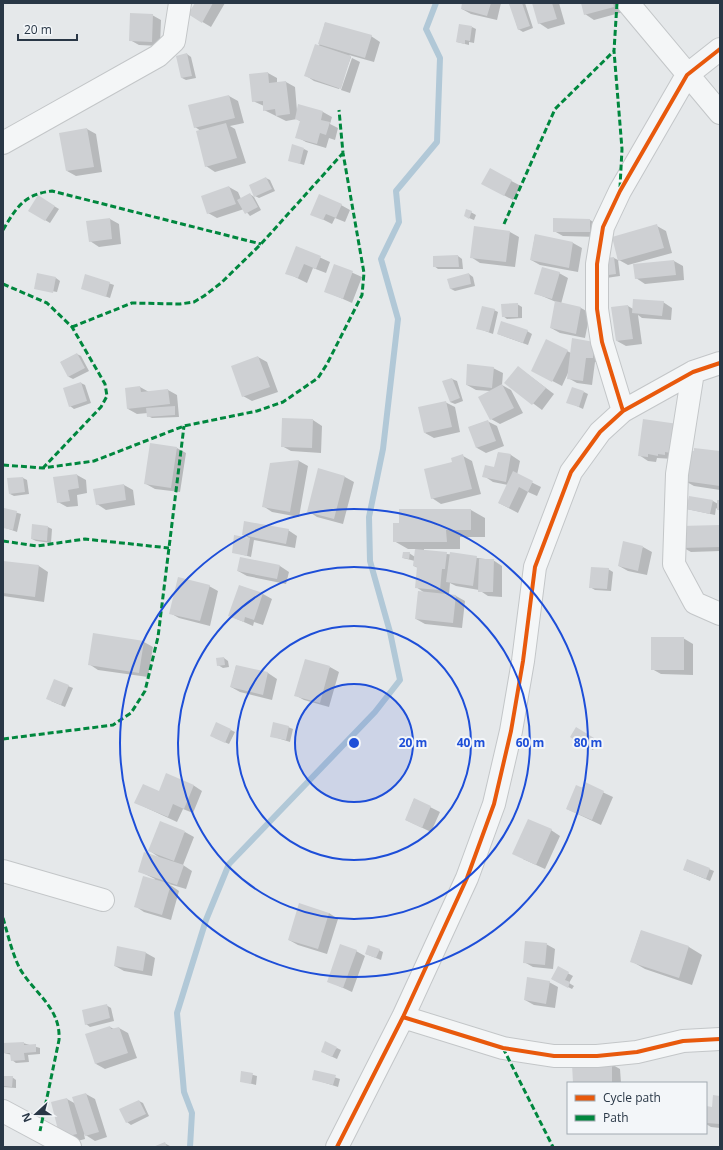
<svg xmlns="http://www.w3.org/2000/svg" width="723" height="1150" font-family="'Open Sans',sans-serif">
<style>
.shadow{fill:#0003}
.lines{fill:none;stroke-linecap:round;stroke-linejoin:round}
.stream{stroke:#b1c8d7;stroke-width:6}
.building{fill:#ced0d3}
.minor-casing{stroke:#c3c6c8;stroke-width:24}
.minor{stroke:#f4f6f7;stroke-width:22}
.quiet{stroke:#00873e;stroke-width:3;stroke-dasharray:6 3;stroke-linecap:butt}
.cycleway-casing{stroke:#f3f6f9;stroke-width:6}
.cycleway{stroke:#e8590c;stroke-width:4}
.ring{fill:none;stroke:#1d4ed8;stroke-width:2}
.centre{fill:#1d4ed8;stroke:#f3f6f9;stroke-width:2}
.ring-label{font-size:12px;text-anchor:middle;font-weight:bold;fill:#1d4ed8;stroke:#f3f6f9;stroke-width:4;stroke-linejoin:round;paint-order:stroke}
</style>
<rect width="100%" height="100%" fill="#e5e8ea"/>
<path class="shadow" d="M196 3H225L211 27 189 14Z
M463 3H501L497 20 471 14 462 9Z
M514 3H525L533 28 523 32 518 29 510 4Z
M533 3H559L565 24 548 29 539 23Z
M582 3H620L623 12 594 20 585 14Z
M152 15 161 20 160 46 139 45 130 40Z
M325 23 371 36 380 42 374 62 349 55 351 57 339 89 314 81 305 75 319 46Z
M472 27 476 29 474 43 469 42V45L457 42Z
M187 54 191 57 196 78 186 80 182 78Z
M352 58 360 62 350 93 341 90Z
M268 73 277 78V83L286 82 295 87 297 111 299 106 323 112 332 117 330 124 338 128 335 140 329 138 326 148 306 142 297 137 301 122 297 119 286 121 264 110V106L253 101Z
M229 96 238 101 244 123 230 126 235 129 246 163 215 172 206 166 201 131 195 127Z
M87 129 96 134 102 172 76 176 67 171Z
M304 149 308 151 304 165 289 160Z
M490 170 521 186 513 200 483 184Z
M266 178 270 180 275 191 259 198 255 196Z
M229 187 238 192 241 199 250 194 254 197 261 210 250 216 244 209 217 218 208 213Z
M39 197 59 209 50 223 30 211Z
M341 205 350 210 345 222 335 218 332 224 312 214Z
M467 210 476 215 474 220 469 218Z
M110 219 119 224 121 244 99 247 90 241Z
M590 220 599 225V237L563 236 554 231Z
M657 226 666 231 672 253 628 265 619 260Z
M510 232 519 237 515 267 480 263 471 257Z
M535 235 573 243 582 248 578 272 540 265 531 260Z
M297 247 330 262 326 273 313 268 307 283 287 273Z
M458 256 462 259 463 269H438L434 266V257Z
M614 258 618 260 620 276 606 278Z
M674 261 683 266 684 280 645 284 636 278Z
M335 265 362 277 352 303 325 291Z
M559 273 568 278 561 304 581 308 590 313 585 338 560 333 551 328 556 302 535 293Z
M469 274 473 277 475 286 455 291 451 289 448 280Z
M86 275 114 285 110 298 82 288Z
M56 278 60 281 57 292 35 288Z
M663 302 672 308 671 320 642 318 638 315 642 344 626 346 617 341 628 306 633 309Z
M517 304 522 307V318L507 319 503 316Z
M494 310 498 312 493 334 477 328Z
M527 331 532 334 528 345 498 334Z
M547 341 571 353 594 343 602 363 595 362 592 385 577 383 568 378V373L562 386 541 375Z
M77 354 81 356 89 371 73 379 69 377 61 362Z
M258 357 267 362 278 392 252 401 243 396Z
M518 367 554 394 542 410 506 383Z
M493 368 503 373 502 385 511 390 523 413 500 424 491 419 490 391 476 390 467 385Z
M452 379 457 381 463 401 455 404 450 402Z
M81 383 85 385 91 403 74 409 70 406Z
M140 387 149 392 168 390 177 395 179 417 152 418 148 416V413L137 414 128 409 126 389Z
M584 392 588 394 583 409 568 402Z
M445 402 455 407 460 432 434 438 425 433Z
M313 420 322 426 321 453 291 451 282 446Z
M644 420 674 457V459L657 458 656 462 648 461 639 455Z
M487 421 497 426 504 446 486 453 477 448 470 427Z
M177 448 186 453 180 492 155 489 146 484Z
M720 452V490L694 486 685 481Z
M498 453 511 455 520 461 517 475 541 487 537 496 528 492 518 513 499 503 508 485 493 482 484 476 495 469Z
M463 456 472 461 481 494 441 504 432 498 453 463Z
M299 461 308 466 299 517 272 512 263 506 271 464Z
M319 470 345 477 354 482 343 524 317 517 308 511Z
M77 475 86 480 87 493 77 495 78 506 67 507 58 502Z
M23 478 27 480 29 494 14 496 10 494Z
M124 485 133 490 135 505 106 510 97 504Z
M713 501 718 504 720 501V511L716 508 715 515 687 509Z
M5 509 21 514 17 532 3 527Z
M400 510H471L485 518V537H460V549H424V551L493 560 502 566V597L488 596 479 590 456 586 450 583 449 595 456 596 465 601 462 628 425 624 416 619 425 593 416 587 418 568 414 566 415 561 403 558 409 553 415 557 416 549H408L394 541 400 524Z
M720 526V551L691 552 682 547Z
M48 527 52 529 51 543 36 541 32 539Z
M288 530 297 536 295 548 254 540 251 557 233 552 235 537 250 539 243 534Z
M643 547 652 552 647 575 628 571 619 566Z
M3 562 39 566 48 572 44 602 3 596Z
M280 566 289 572 286 584 247 576 238 571Z
M608 569 613 572 611 591 595 590 590 587Z
M209 586 218 591 210 626 179 618 170 613Z
M240 586 263 594 272 599 263 625 254 622 253 626 230 616Z
M683 638 693 644V675L661 674 652 669Z
M144 642 153 647 148 677 98 670 89 664Z
M224 658 228 661 229 667 223 668 218 665Z
M236 666 268 673 277 679 272 700 240 692 231 687Z
M330 667 339 672 329 707 304 700 295 695Z
M68 686 73 688 65 707 51 701Z
M288 727 293 729 290 742 271 736Z
M576 729 598 741 593 750 571 737Z
M231 730 235 732 229 744 215 738Z
M585 784 613 797 601 825 567 809Z
M193 785 202 791 193 813 183 809 177 822 136 803 160 792Z
M414 799 440 812 431 832 406 820Z
M551 830 560 836 545 869 523 859Z
M185 832 194 837 183 865 192 871 186 889 169 884 179 891 171 920 144 912 135 906 155 879 139 871 160 858 150 851Z
M709 869 714 871 710 881 684 870Z
M329 913 338 919 327 954 298 945 289 940Z
M641 931 689 947 702 955 692 985 645 969 631 961Z
M546 944 555 949 553 969 533 967 524 962Z
M118 948 146 953 155 958 152 976 124 971 115 966Z
M379 950 383 952 381 960 366 954Z
M356 951 365 956 352 992 328 981Z
M558 968 573 976 569 983 574 986 572 989 552 979Z
M549 982 558 987 555 1008 534 1005 525 1000Z
M106 1005 111 1008 114 1021 90 1027 86 1024Z
M110 1027 114 1029 119 1028 128 1033 137 1058 105 1069 96 1064Z
M23 1043 40 1048V1054L28 1055 29 1062 16 1063 12 1060V1055L4 1053Z
M337 1048 341 1050 337 1059 326 1054Z
M611 1064 620 1069 621 1083H574Z
M315 1071 340 1079 338 1087 313 1079Z
M242 1072 257 1076 256 1085 241 1081Z
M3 1077H12L16 1080V1088L3 1087Z
M86 1094 95 1099 107 1137 95 1141 84 1134 85 1139 70 1143 67 1099 76 1104Z
M720 1097V1128L711 1127 706 1124V1107L713 1108Z
M139 1101 143 1103 149 1116 131 1125 127 1122Z
M164 1143 172 1147H155Z"/>
<g class="lines">
<path class="stream" d="M190 1147 192 1113 184 1092 177 1013 206 920 229 864 375 712 400 680 390 632 370 561 369 517 383 449 398 319 381 259 399 222 396 191 437 142 440 58 426 29 436 3"/>
</g>
<path class="building" d="M195 3H213L202 23 188 14Z
M462 3H491L487 16 461 9Z
M522 3 530 26 518 30 509 4Z
M532 3H552L557 19 538 24Z
M581 3H613L614 7 584 15Z
M130 13 153 14 152 42 129 41Z
M325 22 372 35 365 58 318 44Z
M459 24 472 26 470 41 465 40V44L456 42Z
M315 44 351 56 341 89 304 76Z
M187 53 192 76 181 78 176 56Z
M268 72 269 83 286 81 290 114 276 116 275 109 263 111V101L252 102 249 74Z
M229 95 235 118 194 128 188 105Z
M298 104 323 111 321 120 330 122 326 135 320 133 317 144 295 138 300 121 295 119Z
M226 123 237 158 205 167 196 131Z
M87 128 94 167 66 171 59 133Z
M292 144 304 148 300 164 288 161Z
M490 168 512 180 504 196 481 184Z
M266 177 272 189 254 197 249 185Z
M229 186 236 204 207 214 201 196Z
M250 193 258 207 245 214 237 200Z
M319 194 342 204 336 218 326 214 323 220 310 215Z
M38 195 55 206 45 221 28 211Z
M466 209 472 211 469 219 464 216Z
M110 218 112 239 89 242 86 221Z
M553 218 590 219V232H553Z
M657 224 664 248 618 261 612 237Z
M474 226 510 231 506 262 470 258Z
M535 234 573 242 569 268 530 260Z
M296 246 321 256 316 269 304 264 298 278 285 274Z
M458 255 459 267H433V256Z
M614 257 616 274 601 276 598 259Z
M674 260 676 275 635 279 633 264Z
M334 264 353 271 343 299 324 292Z
M542 267 560 272 552 299 534 294Z
M37 273 56 277 53 293 34 289Z
M469 273 471 284 450 289 447 279Z
M85 274 110 282 106 297 81 289Z
M633 299 664 301 662 316 632 313Z
M555 301 581 307 576 334 550 328Z
M518 303V317H502L501 304Z
M628 305 633 339 616 341 611 307Z
M482 306 495 309 489 332 476 329Z
M501 321 528 330 523 343 497 334Z
M572 338 594 342 593 358H586L583 381 567 379Z
M546 339 568 350 552 382 531 371Z
M77 353 85 368 68 377 60 362Z
M258 356 270 387 242 397 231 366Z
M467 364 494 367 492 388 466 385Z
M518 366 546 388 532 405 504 383Z
M452 378 460 398 450 402 442 381Z
M81 382 87 401 69 407 63 388Z
M502 384 514 408 490 420 478 397Z
M140 386 141 392 168 389 170 404 127 409 125 388Z
M572 387 584 391 579 407 566 403Z
M446 401 452 427 424 433 418 407Z
M175 406V415L147 417 146 408Z
M282 418 313 419 312 448 281 447Z
M643 419 678 424 671 453 665 452V455L658 454V456L648 454V457L638 456Z
M488 420 496 441 476 448 468 427Z
M150 443 177 447 171 488 144 484Z
M694 448 720 451V486L684 481 688 450 694 451Z
M498 452 511 454 506 482 482 477 485 465 494 467Z
M463 454 472 489 431 499 424 469 452 462 451 458Z
M299 460 290 512 262 507 270 463Z
M318 468 345 476 334 519 307 512Z
M513 471 533 481 528 492 519 487 509 508 498 503Z
M77 474 79 488 68 490 70 501 57 503 53 477Z
M23 477 25 492 9 494 7 478Z
M124 484 126 500 96 505 93 489Z
M689 496 713 500 710 514 686 509Z
M717 500H720V510H717Z
M4 508 17 511 13 530 3 528Z
M399 509H471V530H446L447 542H393V523H399Z
M244 521 289 529 286 544 242 535Z
M32 524 48 526 47 541 31 539Z
M720 525V547L681 548 680 526Z
M234 535 250 538 247 556 232 553Z
M623 541 643 546 638 571 618 566Z
M415 549 447 552 445 569H442L440 590 415 588 417 567 413 566Z
M403 552H410L409 559 402 558Z
M450 552 477 556 473 586 446 582Z
M240 557 280 565 277 579 237 571Z
M479 559H494L493 592H478Z
M3 561 39 565 35 597 3 593Z
M591 567 609 568 607 589 589 588Z
M178 577 210 585 200 621 169 614Z
M239 585 263 593 254 620 245 617 244 622 228 616Z
M418 591 456 595 453 623 415 619Z
M93 633 144 641 139 673 88 665Z
M651 637H684V670H651Z
M224 657 225 665 217 666 216 658Z
M305 659 330 666 320 703 294 696Z
M236 665 268 672 263 695 230 687Z
M54 679 69 685 61 705 46 699Z
M216 722 231 729 225 743 210 736Z
M273 722 289 726 286 740 270 737Z
M576 727 594 738 588 749 570 737Z
M166 773 194 785 184 809 173 804 168 817 134 803 143 784 159 791Z
M585 782 604 791 592 820 566 809 576 785 583 788Z
M414 798 431 806 422 828 405 820Z
M528 819 552 829 536 865 512 854Z
M160 821 185 831 174 861 148 851Z
M144 852 184 865 177 885 138 872Z
M687 859 710 868 706 879 683 870Z
M143 876 171 884 162 915 134 907Z
M299 903 329 913 318 949 288 940Z
M641 930 689 946 679 978 630 962Z
M525 941 547 943 545 965 523 963Z
M340 944 357 950 343 988 327 982Z
M368 945 380 949 376 958 365 954Z
M117 946 146 952 143 971 114 966Z
M558 966 569 972 565 980 570 982 568 988 551 979Z
M527 977 550 981 546 1004 524 1000Z
M107 1004 110 1018 85 1025 82 1010Z
M110 1026 111 1029 119 1027 128 1053 95 1064 85 1034Z
M325 1041 337 1047 332 1057 321 1052Z
M24 1042V1045L36 1044V1052L24 1053 25 1060 11 1061 10 1053H3V1043Z
M612 1063V1083H573L572 1064Z
M314 1070 336 1075 333 1085 312 1080Z
M241 1071 253 1073 251 1084 240 1082Z
M3 1076H13L12 1087 3 1086Z
M86 1093 99 1132 85 1136 72 1097Z
M713 1095 720 1096V1124L706 1123V1106L712 1107Z
M67 1098 77 1134 60 1138 51 1102Z
M139 1100 146 1114 126 1123 119 1109Z
M165 1142 167 1147H153Z"/>
<g class="lines">
<defs>
<path id="minor" d="M628 3 720 113
M3 143 158 56 174 41 180 3
M693 372 677 474 674 564 695 603 720 614
M623 411 602 342 597 309V264L603 227 620 191 687 75 720 49
M3 871 103 900
M403 1017 503 1048 554 1056H597L637 1052 683 1041 720 1039
M3 1111 70 1147
M337 1147 403 1017 467 878 494 804 511 731 523 661 535 567 571 472 600 432 623 411 693 372 720 363"/>
</defs>
<use href="#minor" class="minor-casing"/>
<use href="#minor" class="minor"/>
<path class="quiet" d="M617 3 614 51 622 149 620 187
M504 224 555 109 614 51
M3 230C16 208 24 194 52 191L261 244
M3 284 47 303 72 327 105 384 107 396 101 407 43 468
M72 327 132 303 180 304 194 302 204 296 221 283 261 244 343 153
M3 465 43 468 94 461 184 426 257 411 283 402 318 378 327 364 362 295 364 273 343 153 339 110
M3 541 37 546 85 539 169 548
M3 739 113 725 131 713 145 691 158 637 184 426
M3 918C8 935 12 953 20 969 35 994 61 1008 59 1040L40 1131
M503 1048 553 1147"/>
<defs>
<path id="cycleway" d="M623 411 602 342 597 309V264L603 227 620 191 687 75 720 49
M403 1017 503 1048 554 1056H597L637 1052 683 1041 720 1039
M337 1147 403 1017 467 878 494 804 511 731 523 661 535 567 571 472 600 432 623 411 693 372 720 363"/>
</defs>
<use href="#cycleway" class="cycleway-casing"/>
<use href="#cycleway" class="cycleway"/>
</g>
<circle cx="354" cy="743" r="59" fill="#1d4ed8" fill-opacity=".12"/>
<g class="ring">
<circle cx="354" cy="743" r="59"/>
<circle cx="354" cy="743" r="117"/>
<circle cx="354" cy="743" r="176"/>
<circle cx="354" cy="743" r="234"/>
</g>
<circle cx="354" cy="743" r="6" class="centre"/>
<g class="ring-label">
<text x="413" y="747">20 m</text>
<text x="471" y="747">40 m</text>
<text x="530" y="747">60 m</text>
<text x="588" y="747">80 m</text>
</g>
<rect width="723" height="1150" fill="none" stroke="#293746" stroke-width="8"/>
<rect x="567" y="1082" width="140" height="52" fill="#f3f6f9" stroke="#a2aab1"/>
<rect x="575" y="1095" width="20" height="6" fill="#e8590c" stroke="#a2aab1"/>
<text x="603" y="1102" font-size="12" fill="#293746">Cycle path</text>
<rect x="575" y="1115" width="20" height="6" fill="#00873e" stroke="#a2aab1"/>
<text x="603" y="1122" font-size="12" fill="#293746">Path</text>
<g transform="translate(36 1114) rotate(249)" stroke="#f3f6f9" stroke-width="3" paint-order="stroke">
<path d="M0-3L7 15L0 10L-7 15Z" fill="#293746"/>
<text y="-6" font-size="11" font-weight="bold" text-anchor="middle" fill="#293746">N</text>
</g>
<path d="M18 34v6h59v-6" fill="none" stroke="#293746" stroke-width="2"/>
<text x="24" y="34" font-size="12" fill="#293746" stroke="#f3f6f9" stroke-width="3" paint-order="stroke">20 m</text>
</svg>
